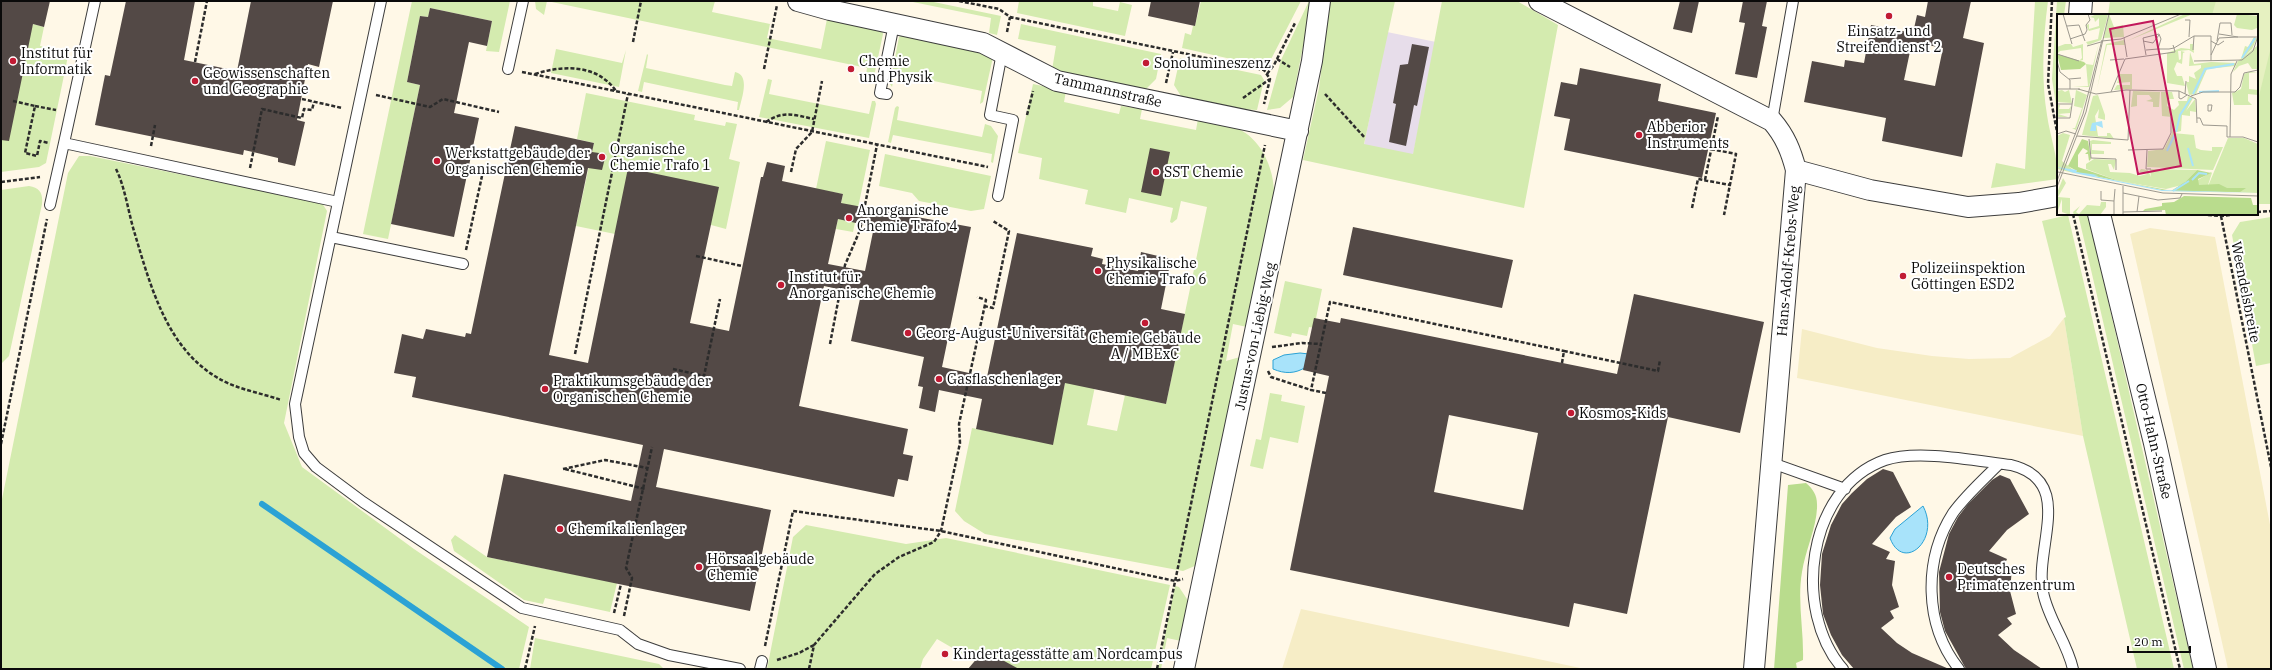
<svg xmlns="http://www.w3.org/2000/svg" width="2272" height="670" font-family="'IBM Plex Serif',serif">
<style>
.industrial{fill:#e7ddea}
.farmland{fill:#f6edc6}
.green{fill:#d4ebaf}
.forest{fill:#b9dc8d}
.pitch{fill:#e6f1c1}
.water{fill:#a8e3fa;stroke:#2ba2d5}
.lines{fill:none;stroke-linecap:round;stroke-linejoin:round}
.stream{stroke:#2ba2d5;stroke-width:6}
.building{fill:#534946;fill-rule:evenodd}
.service-casing{stroke:#3d3d3d;stroke-width:12}
.minor-casing{stroke:#3d3d3d;stroke-width:22}
.tertiary-casing{stroke:#3d3d3d;stroke-width:24}
.path{stroke:#2c2c2c;stroke-width:2.5;stroke-dasharray:4 2;stroke-linecap:butt}
.service{stroke:#fff;stroke-width:10}
.minor{stroke:#fff;stroke-width:20}
.tertiary{stroke:#fff;stroke-width:22}
.poi-dot{fill:#c11b34;stroke:#fff;stroke-width:1.5}
.labels{text-anchor:middle;dominant-baseline:central;stroke-width:4;stroke-linejoin:round;paint-order:stroke}
.poi-label{font-size:14px;fill:#0a0a0a;stroke:#fff;text-anchor:start}
.street-label{font-size:14px;fill:#0a0a0a;stroke:#fff}
.inset-river{fill:none;stroke:#a8e3fa;stroke-width:2}
.inset-road{fill:none;stroke:#9d998f;stroke-width:1}
.view{fill:#c2185b;fill-opacity:0.15;stroke:#c2185b;stroke-width:2}
.inset-edge{fill:none;stroke:#0a0a0a;stroke-width:2}
</style>
<rect width="100%" height="100%" fill="#fff8e7"/>
<path class="industrial" d="M1387 32 1436 42 1413 155 1364 145Z"/>
<path class="farmland" d="M2150 228 2215 237 2271 530V669H2228L2130 234Z
M2064 318 2083 436 1797 378 1802 329 1877 348 1932 356 1969 359 2010 358 2050 336Z
M1301 609 1585 669H1282Z"/>
<path class="green" d="M412 1H510L499 52 486 51 492 21 430 8 428 17 420 16 407 82 420 85 388 239 363 234Z
M535 1H715L712 12 770 24 767 38 821 49 827 19 882 30 883 34 873 81 865 80 867 68 547 1 544 15 536 9Z
M908 1H929L1001 16 997 35 989 33 991 18Z
M1019 1H1093V6L1118 11 1120 2 1132 5 1125 36 1017 13Z
M1201 1H1301L1267 67 1182 48 1185 33 1191 35 1193 26H1195Z
M1309 1H1312L1293 97 1280 108 1267 110 1281 60Z
M1330 1H1395L1364 144 1413 154 1442 1H1517L1558 25 1524 208 1303 160 1319 88Z
M2035 1H2048C2043 38 2041 78 2047 115 2050 136 2058 157 2058 179L1991 188 1996 163 2025 169Z
M2057 1H2066L2064 15H2058V118L2052 79Z
M2110 1H2271V204H2257V15H2108Z
M33 24 44 27 40 46 69 51 46 163 39 167 1 172V134Z
M1021 24 1161 54 1156 79 1146 89 1052 70 1056 46 1018 39Z
M903 35 990 52 993 57 983 102 980 104 982 91 895 73 892 87 890 84 899 37Z
M556 49 622 63 626 50 619 87 551 73Z
M647 54 648 55 646 68 725 85 732 86 735 72C751 75 741 100 739 110H737L738 102 644 82 642 92 638 91Z
M1180 58 1261 75 1264 80 1257 110 1240 109 1181 96 1174 85Z
M768 79 772 80 769 94 869 114 872 101H875L876 104 869 138 759 117Z
M1033 84 1066 91 1064 102 1119 114 1121 106 1142 109 1140 119 1196 130 1198 119C1209 121 1221 123 1231 126 1261 135 1275 169 1274 197L1247 327 1233 324 1226 361 1240 357 1197 565 1183 571 985 534 964 521 955 511 972 428 1052 444 1075 337 1104 343 1087 425 1117 431 1125 395 1166 404 1207 207 1181 201 1177 219 1172 223 1170 222 1173 208 1129 198 1126 213 1085 204 1088 190 1039 179 1042 158 1018 153Z
M586 93 695 115 694 120 725 126 726 122 737 124 729 159 740 162 726 229 711 225 615 234 576 226 594 143 577 139Z
M897 106 899 107 897 120 982 137 985 124 991 126 998 136 993 163 991 162 992 154 893 135 891 143 888 142 895 108Z
M826 141 870 150 853 232 836 229 843 194 816 189Z
M885 154 991 176 984 209 971 211 919 201 912 193 879 186Z
M79 156H90L322 203 327 211 284 423 302 467 414 549 529 627 519 669H1V504L68 173Z
M29 186C40 188 43 193 42 204L9 356 1 364V190Z
M2078 214H2088L2193 669H2184Z
M2068 215 2174 669H2137L2083 436 2064 318 2066 317 2042 221Z
M2271 217V363L2256 366 2232 235 2240 222Z
M1285 281 1322 289 1314 328 1309 327 1307 336 1292 333 1291 337 1274 333Z
M1270 393 1282 395 1281 401 1305 406 1298 443 1270 437 1263 469 1250 466 1256 439 1261 440Z
M806 525 906 544 946 538 1170 585 1151 669H1019L975 661 937 639 923 659 920 669H767L793 537Z
M455 535 487 557 617 583 610 612 545 598 543 604 524 600 454 551 451 540Z
M1175 586 1179 587 1189 602 1181 641 1167 638 1161 669H1158Z
M535 638 659 664 664 669H530Z"/>
<path class="forest" d="M1806 483C1813 489 1817 495 1817 504 1818 524 1805 551 1802 572 1797 601 1804 631 1803 660L1796 663 1797 669H1774L1788 485Z"/>
<path class="pitch" d="M2216 1H2262L2271 3V47L2257 104V15H2212Z"/>
<path class="water" d="M1300 353 1309 354 1306 367C1295 374 1285 374 1273 369V360L1284 355Z
M1923 506C1941 540 1903 573 1890 538L1895 529Z"/>
<g class="lines">
<path class="stream" d="M262 504 502 669"/>
</g>
<path class="building" d="M1 1H50L44 27 33 24 9 141 1 140Z
M126 1H195L184 60 237 71 251 1H333L319 67 308 64 297 120 305 122 295 166 278 162V158L244 150 243 155 95 125 105 75 110 76Z
M1151 1H1200L1195 26 1148 16Z
M1680 1H1699L1692 33 1673 29Z
M1743 1H1767L1762 26 1767 27 1757 78 1735 74 1745 23 1739 22Z
M1928 1H1971L1963 38 1984 43 1962 157 1882 141 1886 118 1804 102 1812 61 1844 67 1845 60 1864 63 1871 25 1913 33 1917 15 1925 17ZM1912 42 1943 48 1935 86 1904 80Z
M430 8 492 21 487 46 469 42 454 113 479 118 454 237 391 224 420 85 407 82 420 16 428 17Z
M1412 44 1429 47 1417 106 1414 105 1406 146 1389 142 1396 104 1393 103 1400 65 1408 64Z
M1580 68 1661 84 1658 101 1716 113 1702 178 1564 150 1570 119 1554 116 1561 82 1577 85Z
M515 126 594 143 592 152 606 154 602 170 588 168 549 355 588 363 628 168 719 187 690 323 729 331 761 177H763L767 162 785 166 782 181 843 194 841 203 971 227 942 367 987 377 1017 233 1093 248 1091 256 1103 259 1102 264 1138 271 1141 252 1171 259 1161 309 1185 314 1166 404 1065 383 1053 445 976 429 982 399 939 390 935 412 919 408 923 387 918 386 924 357 851 341 861 294 824 286 799 406 908 429 903 454 913 456 908 481 898 479 894 497 664 449 656 487 771 510 750 611 487 557 504 474 631 501 643 445 412 397 416 377 394 373 402 334 423 339 426 329 465 337 466 333 471 334ZM838 219 874 227 865 271 828 264Z
M1150 148 1170 152 1161 196 1141 192Z
M1353 227 1513 260 1502 308 1343 275Z
M1634 294 1764 322 1740 433 1668 417 1627 614 1574 603 1569 627 1290 570 1329 376 1303 370 1314 318 1340 323 1341 318 1617 374ZM1449 415 1538 433 1523 510 1434 492Z
M1883 469 1893 472 1911 507 1896 517 1872 544 1890 552 1886 559 1895 561 1892 585 1899 607 1890 611 1894 618 1881 628 1897 643 1912 653 1949 669H1854L1842 655 1831 635 1823 614 1820 585 1822 554 1831 525 1842 504 1852 493 1867 479Z
M2000 475 2010 479 2029 514 2007 530 1989 551 2007 559 2004 566 2012 568 2010 591 2016 614 2007 618 2012 624 1998 635 2014 650 2042 669H1966L1945 631 1940 612 1939 572 1949 534 1958 517 1968 504 1992 480Z
M984 650 1019 669H968Z"/>
<g class="lines">
<defs>
<path id="service" d="M381 1 295 404 299 437 304 453 316 467 363 502 522 608 620 630 638 644 669 655 740 669
M508 69 523 1
M887 94 880 93 894 24
M1772 121 1793 1
M64 143 95 1
M998 196 1013 120 990 115 1002 53
M50 205 64 143 338 202
M331 237 463 264
M1772 463 1845 489
M760 669 762 661
M1843 669C1792 611 1806 488 1885 460 1918 449 1977 461 2011 465 2076 481 2034 547 2043 592 2048 619 2067 642 2073 669
M1959 669C1924 625 1923 560 1953 513 1966 495 1983 480 1999 464"/>
<path id="minor" d="M798 1 830 10 983 43 1057 81 1298 131
M1539 1 1772 121C1785 136 1791 151 1796 170L1754 669
M1796 170 1870 190 1968 207 2019 203 2058 196
M1184 669 1312 61 1320 1"/>
<path id="tertiary" d="M2080 15 2081 1
M2099 214 2155 443 2205 669"/>
</defs>
<use href="#service" class="service-casing"/>
<use href="#minor" class="minor-casing"/>
<use href="#tertiary" class="tertiary-casing"/>
<path class="path" d="M959 1 999 9 1010 17 1264 70 1270 79 1264 104
M2052 1 2048 84 2058 137
M1007 32 1010 17
M633 42 641 1
M1277 59 1290 67
M195 62 207 1
M764 69 777 5
M522 72 988 167
M535 74C563 65 597 64 616 91
M1267 74 1274 65 1295 23
M1166 83 1173 52
M1325 94 1365 138
M376 95 430 107 443 99 499 112
M1243 98 1270 79
M302 99 342 108
M13 101 35 106 25 153 37 156 40 141 49 143
M35 106 56 110
M1027 115 1033 91
M766 122C784 110 794 115 814 119
M151 146 155 125
M1711 149 1736 154 1724 215
M250 168 262 109 302 118 304 109 312 110 314 102
M116 169C125 187 128 211 134 231 150 284 166 348 218 378 236 389 261 393 281 400
M791 172 796 149 812 132 822 81
M1705 180 1718 116
M1 182 40 177
M1692 208 1698 179 1730 185
M2257 212 2271 211
M2073 214 2180 669
M2196 214 2221 216 2240 214
M2221 216 2271 467
M466 250 482 176 487 168
M696 256 742 266
M984 306 993 308 1009 231 993 221
M830 344 845 265 860 230 877 145
M1272 347 1302 343 1320 344
M575 354 628 94
M1562 363 1564 351 1658 371 1660 360
M673 369 704 376 720 299
M1268 371 1271 377 1311 390
M1326 393 1311 390 1330 302 1564 351
M1 444 47 219
M563 469 605 460 647 468
M565 469 645 489
M614 613 621 584
M624 616 632 578 626 568 652 447
M765 646 793 511 941 531 1175 581 1183 579
M777 660 799 653 814 645
M525 669 535 626
M809 669 814 645 875 574 899 557 934 542 941 531 960 443 959 424 986 300 977 297
M1157 669 1265 145"/>
<use href="#service" class="service"/>
<use href="#minor" class="minor"/>
<use href="#tertiary" class="tertiary"/>
</g>
<g class="poi-dot">
<circle cx="1889" cy="16" r="4"/>
<circle cx="13" cy="61" r="4"/>
<circle cx="1146" cy="63" r="4"/>
<circle cx="851" cy="69" r="4"/>
<circle cx="195" cy="81" r="4"/>
<circle cx="1639" cy="135" r="4"/>
<circle cx="602" cy="157" r="4"/>
<circle cx="437" cy="161" r="4"/>
<circle cx="1156" cy="172" r="4"/>
<circle cx="849" cy="218" r="4"/>
<circle cx="1098" cy="271" r="4"/>
<circle cx="1903" cy="276" r="4"/>
<circle cx="781" cy="285" r="4"/>
<circle cx="1145" cy="323" r="4"/>
<circle cx="908" cy="333" r="4"/>
<circle cx="939" cy="379" r="4"/>
<circle cx="545" cy="389" r="4"/>
<circle cx="1571" cy="413" r="4"/>
<circle cx="560" cy="529" r="4"/>
<circle cx="699" cy="567" r="4"/>
<circle cx="1949" cy="577" r="4"/>
<circle cx="945" cy="654" r="4"/>
</g>
<g class="labels">
<g class="poi-label">
<text x="1889" y="31" text-anchor="middle">Einsatz- und<tspan x="1889" dy="16">Streifendienst 2</tspan></text>
<text x="21" y="53">Institut für<tspan x="21" dy="16">Informatik</tspan></text>
<text x="859" y="61">Chemie<tspan x="859" dy="16">und Physik</tspan></text>
<text x="1154" y="63">Sonolumineszenz</text>
<text x="203" y="73">Geowissenschaften<tspan x="203" dy="16">und Geographie</tspan></text>
<text x="1647" y="127">Abberior<tspan x="1647" dy="16">Instruments</tspan></text>
<text x="610" y="149">Organische<tspan x="610" dy="16">Chemie Trafo 1</tspan></text>
<text x="445" y="153">Werkstattgebäude der<tspan x="445" dy="16">Organischen Chemie</tspan></text>
<text x="1164" y="172">SST Chemie</text>
<text x="857" y="210">Anorganische<tspan x="857" dy="16">Chemie Trafo 4</tspan></text>
<text x="1106" y="263">Physikalische<tspan x="1106" dy="16">Chemie Trafo 6</tspan></text>
<text x="1911" y="268">Polizeiinspektion<tspan x="1911" dy="16">Göttingen ESD2</tspan></text>
<text x="789" y="277">Institut für<tspan x="789" dy="16">Anorganische Chemie</tspan></text>
<text x="916" y="333">Georg-August-Universität</text>
<text x="1145" y="338" text-anchor="middle">Chemie Gebäude<tspan x="1145" dy="16">A / MBExC</tspan></text>
<text x="947" y="379">Gasflaschenlager</text>
<text x="553" y="381">Praktikumsgebäude der<tspan x="553" dy="16">Organischen Chemie</tspan></text>
<text x="1579" y="413">Kosmos-Kids</text>
<text x="568" y="529">Chemikalienlager</text>
<text x="707" y="559">Hörsaalgebäude<tspan x="707" dy="16">Chemie</tspan></text>
<text x="1957" y="569">Deutsches<tspan x="1957" dy="16">Primatenzentrum</tspan></text>
<text x="953" y="654">Kindertagesstätte am Nordcampus</text>
</g>
<g class="street-label">
<text transform="translate(1108 90) rotate(13)">Tammannstraße</text>
<text transform="translate(1788 261) rotate(-85)">Hans-Adolf-Krebs-Weg</text>
<text transform="translate(2246 292) rotate(79)">Weendelsbreite</text>
<text transform="translate(1255 336) rotate(-78)">Justus-von-Liebig-Weg</text>
<text transform="translate(2154 441) rotate(77)">Otto-Hahn-Straße</text>
</g>
</g>
<g transform="translate(2057 14)">
<rect width="201" height="201" fill="#fff8e7"/>
<path d="M40 0H51L49 9 44 26 31 31 29 28 41 25 43 14 32 17 29 11 32 10V15L42 12V4L38 8 37 4 33 3ZM52 0 57 13 66 11 67 23 47 24ZM126 0H136L70 27 128 0 121 2 68 25ZM180 0 201 2 200 14 195 16 180 14 177 11ZM197 23 200 24 195 35 184 45 188 32 191 33ZM67 26 68 31H50L40 75 49 30ZM201 27V55H195L191 49 182 52 176 58 181 47 200 32ZM42 29 32 73H16L31 72 29 50 36 51ZM8 30H14L16 33 26 30V46L22 47 25 44 24 34 3 37 0 40V33ZM133 30H136L137 39 132 36 121 37 122 46 124 45V37L128 38 126 39 125 50 120 48 117 55 120 62H125L128 72 110 69V39L124 34 133 35ZM133 38 137 50 154 48 179 49 178 52 150 55 139 80 132 81 129 68H132V62L139 65 137 59 144 54V51L132 52ZM192 58H201L192 59V75L201 76V81L191 80V87L195 91H177L175 79 184 75 187 60ZM63 60H75V75L57 76 60 71H73V68L60 69ZM5 76 8 78 12 76 15 89 0 88V77ZM19 76 30 81 19 116 15 114H18L25 94 17 92ZM76 77 103 78 102 93H96V88L89 87 95 85 92 81H80V92L74 93ZM104 78H115L117 85H112L110 92 117 96 122 91 121 87H130L131 82 136 84 129 97 138 85 139 98 133 97V102L125 101 124 117 116 119 137 121 139 134 144 136 155 137V133H166L156 156 90 153 91 137 107 135 115 119V103L105 102ZM41 81 48 101V106L41 104 42 95 38 102 41 122H50V119H53L57 125 25 121 36 82ZM0 91H3L2 95H12L14 92 13 99 1 100 11 103H0ZM6 119 13 121 5 147 15 155 17 159 0 155V122ZM171 124H187L201 130V179L149 177ZM36 126 54 128V130H35V136L47 137V140H34L33 127ZM37 145 59 146 57 156 54 150H51L53 158 73 159 83 162 90 160 89 158H82L84 155 91 156 94 163 93 155 140 156 125 171 109 175 62 167 29 155V150ZM154 158 155 159 151 171H141V166ZM6 164 9 169 1 183 13 184V201L5 198V185L0 199V179ZM44 188H49V193L43 201H17L16 198 23 192 19 198 22 200 30 191 43 192Z" fill="#d4ebaf"/>
<path d="M0 40 27 48 29 50 23 55 4 56ZM25 125 31 127 34 145 32 147 31 140H28L31 137 26 134 21 141V153L62 167 110 176H105L18 158 20 157 11 152ZM140 156 154 159 141 165 142 171 162 170 170 174H189L183 178 114 177 128 168ZM127 182 194 184 196 191H201V201H109L108 196 86 197 88 195 105 192V189L117 188Z" fill="#b9dc8d"/>
<path d="M45 107 46 114 39 111V117H33L35 109ZM0 153 20 156 19 158 41 161 37 162 105 176 201 179 105 177 17 159Z" fill="#a8e3fa"/>
<path class="inset-river" d="M185 44 198 24M142 78 162 77M136 80 148 55 177 50M119 118 123 101 134 84M131 134 136 152M110 137 118 120M135 166 142 159 150 160M116 177 132 167"/>
<path class="inset-road" d="M6 0 15 30M0 2V23M128 6H133L132 23M10 12 22 11 28 27M181 23H201M67 24 70 43M13 25 28 20 30 16 29 11 33 6 31 0M45 27 64 25 124 0M86 27 96 29 102 21M154 27 161 31 167 27M160 27 163 9H174L175 21M30 32 44 28M101 35H112L117 34 116 31M136 36 137 22H154V41M0 40 22 47M89 41 86 24 102 20 104 25 101 35 89 36M53 46 67 45M0 47 3 58 13 66V75M137 47 185 46 196 37 201 22M154 47V41L162 24 181 23 162 20M12 65 24 64M0 75H23M21 75 39 80 69 76 122 77 139 85 140 109M122 77V84L124 85 130 81M54 78 68 45 118 38 117 34 137 22M128 80 129 67M134 82 146 78H178L183 73 187 59 201 56M0 90H15M151 91H155L154 97H151ZM0 104H13L16 84M140 104H143L146 111 170 112V123H186L201 128M0 120 9 117 19 120M20 122 71 126M173 123 174 60 180 47M32 125 34 144 59 145V156M71 126 73 76M71 136 106 135 114 119V103M90 136 89 155H94M1 158 106 179 201 182M0 167 26 100 45 26M66 172V201M0 173 29 98 52 0M44 177V186L57 187 58 175M66 179 101 186 123 184 125 180M66 198 105 197M80 198 82 182M57 201V187"/>
<path class="view" d="M96 7 124 152 81 160 53 15Z"/>
<rect width="201" height="201" class="inset-edge"/>
</g>
<rect width="2272" height="670" fill="none" stroke="#0a0a0a" stroke-width="4"/>
<path d="M2128 646v6h62v-6" fill="none" stroke="#0a0a0a" stroke-width="2"/>
<text x="2134" y="646" font-size="12" fill="#0a0a0a" stroke="#ffffff" stroke-width="3" paint-order="stroke">20 m</text>
</svg>
